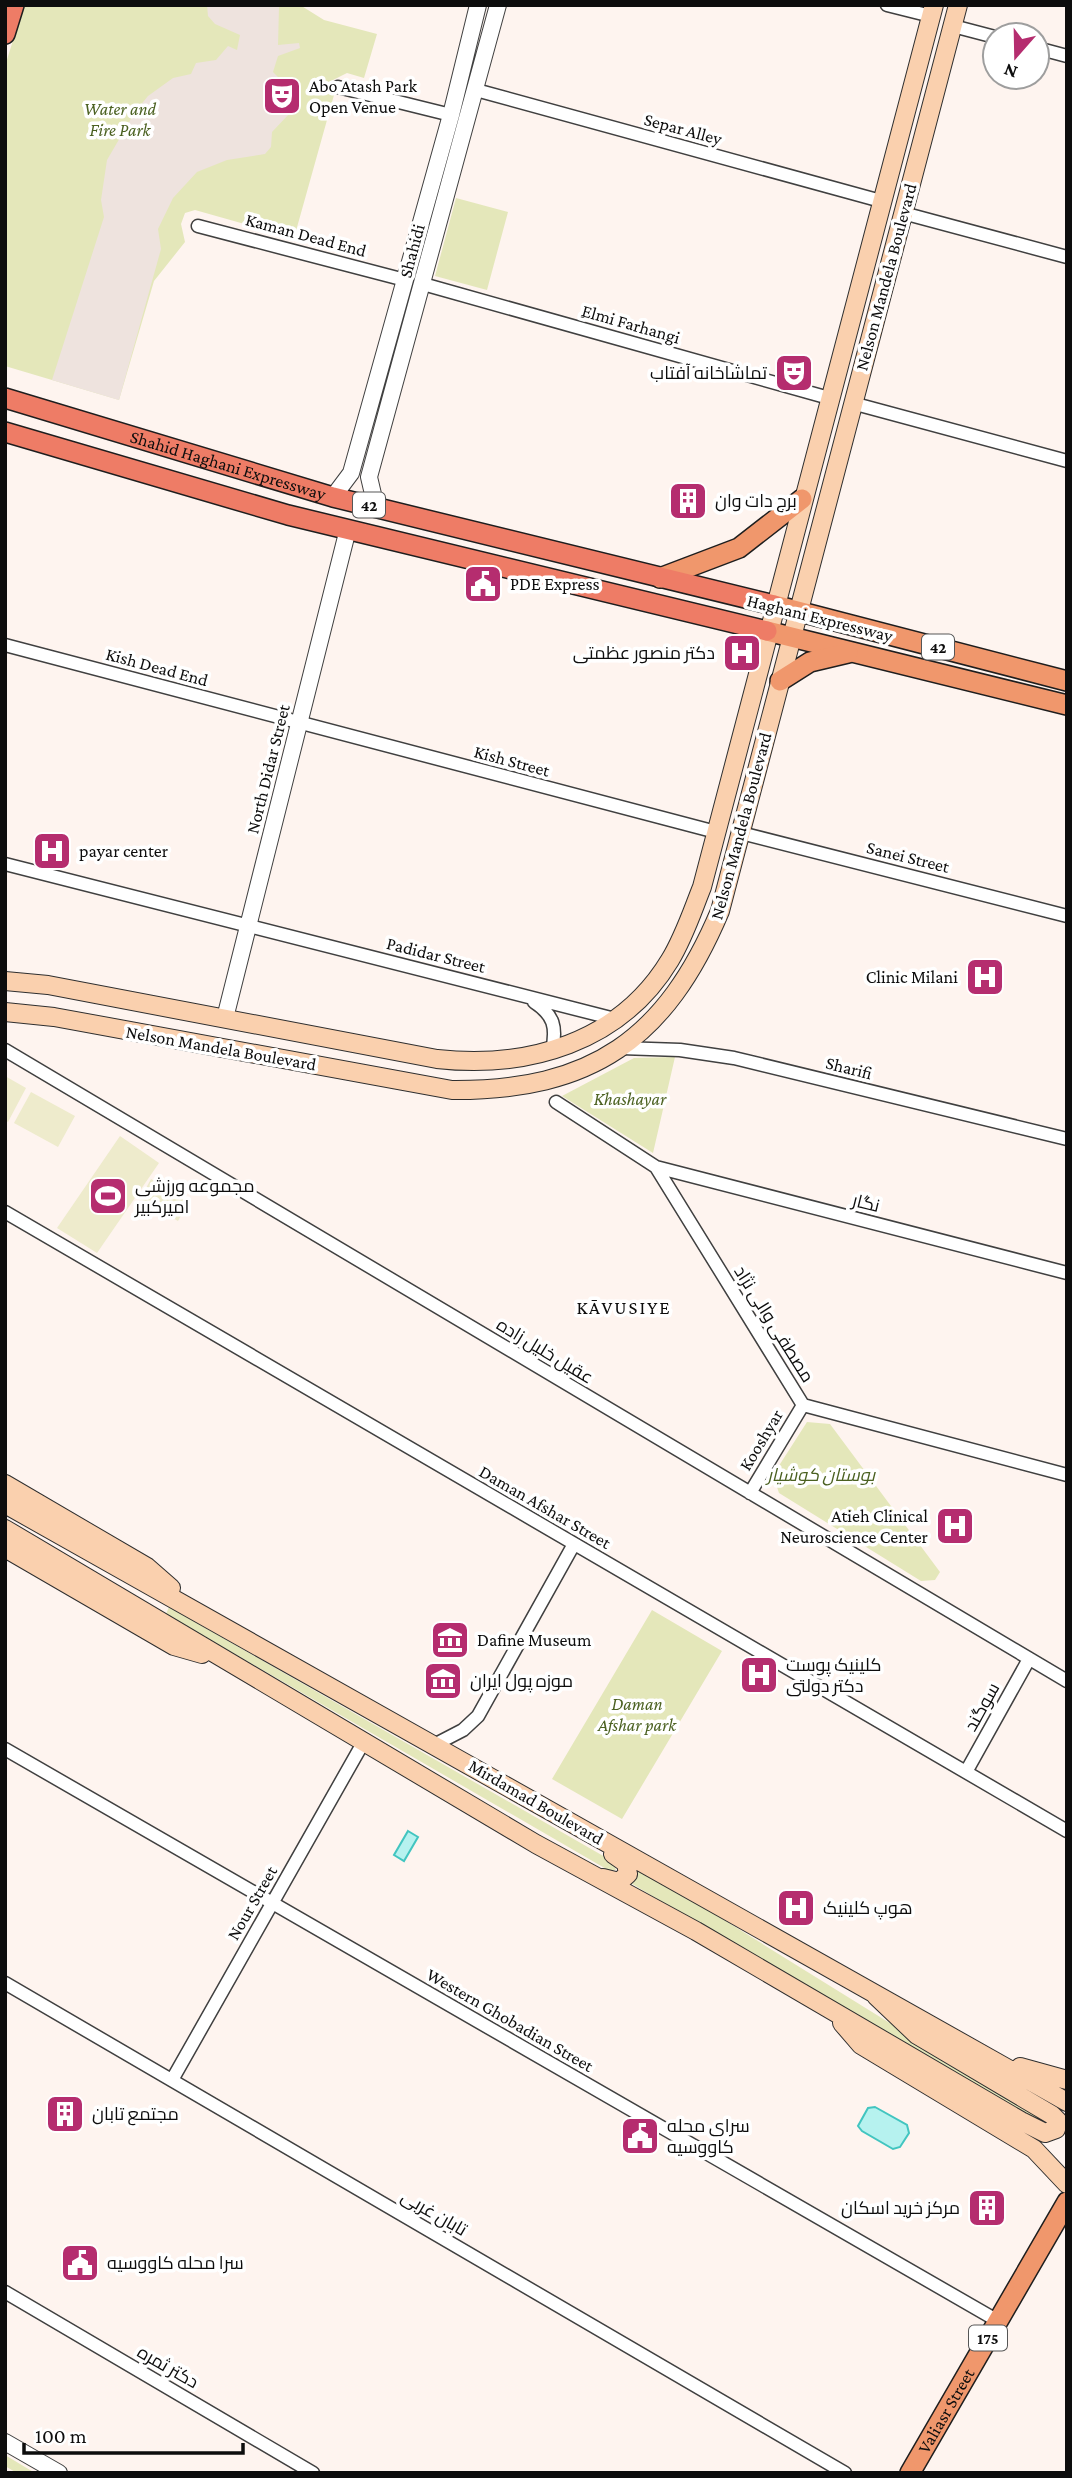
<svg xmlns="http://www.w3.org/2000/svg" width="1072" height="2478" font-family="'Crimson Pro',Cairo,serif">
<style>
.green{fill:#e4e7ba}
.pitch{fill:#eeebcc}
.plaza{fill:#eee3de}
.water{fill:#b6f2ef;stroke:#42c5c0;stroke-width:2}
.lines{fill:none;stroke-linecap:round;stroke-linejoin:round}
.minor-casing{stroke:#404040;stroke-width:15}
.tertiary-casing{stroke:#404040;stroke-width:18}
.secondary-casing{stroke:#2f2f2f;stroke-width:20}
.primary-casing{stroke:#1e1e1e;stroke-width:22}
.trunk-casing{stroke:#1e1e1e;stroke-width:22}
.minor{stroke:#fff;stroke-width:12}
.tertiary{stroke:#fff;stroke-width:16}
.secondary{stroke:#fad0ae;stroke-width:18}
.primary{stroke:#f0976c;stroke-width:19}
.trunk{stroke:#ee7c66;stroke-width:19}
.labels{text-anchor:middle;dominant-baseline:central;stroke-width:7;stroke-linejoin:round;paint-order:stroke}
.shield{fill:#fff;stroke:#565656;stroke-width:2}
.shield-label{font-size:16px;font-weight:bold;fill:#0d0d0d}
.poi-label{font-size:18px;fill:#0d0d0d;stroke:#fff;text-anchor:start}
.park-label{font-size:18px;font-style:italic;fill:#4b6121;stroke:#fff}
.street-label{font-size:18px;fill:#0d0d0d;stroke:#fff}
.neighbourhood-label{font-size:19px;letter-spacing:2px;fill:#0d0d0d;stroke:#fff}
</style>
<rect width="100%" height="100%" fill="#fef4ef"/>
<path class="green" d="M24 5H300L324 20 377 34 364 78 347 73 329 82 334 95 294 238 195 210 185 213 181 224 185 242 154 281 119 400 5 366V66Z
M456 198 508 212 487 290 435 276Z
M675 1057 653 1153 562 1096 634 1058Z
M807 1422 830 1424 940 1572 935 1580 921 1581 779 1493 773 1475Z
M169 1607 612 1861 616 1870H608L166 1614Z
M652 1610 722 1651 622 1819 552 1779Z
M637 1866 1046 2120 1047 2124 1036 2126 629 1882 637 1874Z
M5 2455 35 2473H17L5 2466Z"/>
<path class="pitch" d="M5 1076 26 1088 8 1122 5 1120Z
M31 1092 75 1116 58 1147 14 1123Z
M120 1136 159 1163 97 1253 57 1228Z
M151 1179 189 1201 178 1221 140 1199Z"/>
<path class="plaza" d="M207 5 279 7 278 45 299 43 300 48 278 56 273 72 285 84 290 95 292 105 289 114 272 132 271 147 265 154 227 160 197 172 173 198 158 229 161 249 119 400 52 380 104 217 101 200 107 160 135 112 148 96 173 78 191 74 196 63 216 60 228 46 237 50 240 35 215 24 208 16Z"/>
<path class="water" d="M408 1831 418 1837 404 1861 394 1855Z
M875 2107 907 2125 909 2133 900 2147 893 2149 862 2131 858 2126 868 2108Z"/>
<g class="lines">
<defs>
<path id="minor" d="M887 5 931 16
M953 26 995 37
M1037 48 1067 56
M338 87 451 115
M476 90 881 201
M903 213 1067 257
M198 226 405 280
M423 284 829 398
M852 403 1067 461
M5 645 716 832
M741 833 1067 916
M5 864 615 1019
M534 1002C554 1015 557 1027 552 1051
M621 1048 680 1050 734 1058 1067 1139
M5 1050 1067 1681
M556 1102 656 1167 803 1405 1067 1475
M656 1167 1067 1273
M5 1212 1067 1831
M750 1493 803 1405
M436 1744 463 1730 478 1716 574 1544
M5 1749 998 2321
M966 1772 1029 1659
M5 1983 845 2473
M172 2080 363 1743
M5 2292 313 2473"/>
<path id="tertiary" d="M333 497 351 473 451 115 478 5
M376 507 369 477 498 5
M225 1018 348 529
M5 2442 59 2473"/>
<path id="secondary" d="M5 981 48 985 437 1059C527 1069 620 1043 670 960 684 937 692 912 702 887L934 5
M5 1012 54 1017 452 1090C592 1091 666 1039 720 911L958 5
M5 1484 147 1567 171 1588
M5 1504 1067 2102
M5 1529 536 1844 696 1931 1021 2121 1045 2133 1056 2129 1058 2121 1052 2115 917 2035 876 1996
M5 1548 174 1646 202 1654
M603 1878 619 1882 628 1874 626 1863 613 1854
M842 2023 861 2045 1034 2149 1067 2184
M1020 2067 1067 2080"/>
<g id="primary">
<path d="M660 578 739 548 802 499"/>
<path d="M774 605 1067 681"/>
<path d="M767 631 1067 705"/>
<path d="M780 681 810 662 848 653"/>
<path id="s1" d="M910 2473 1067 2202"/>
</g>
<g id="trunk">
<path d="M5 34 14 5"/>
<path id="s2" d="M5 398 333 497 774 605"/>
<path d="M5 432 288 515 767 631"/>
</g>
</defs>
<use href="#minor" class="minor-casing"/>
<use href="#tertiary" class="tertiary-casing"/>
<use href="#secondary" class="secondary-casing"/>
<use href="#primary" class="primary-casing"/>
<use href="#trunk" class="trunk-casing"/>
<use href="#minor" class="minor"/>
<use href="#tertiary" class="tertiary"/>
<use href="#secondary" class="secondary"/>
<use href="#primary" class="primary"/>
<use href="#trunk" class="trunk"/>
</g>
<defs>
<symbol id="theatre-square" viewBox="-11 -11 22 22"><rect x="-9" y="-9" width="18" height="18" rx="4" fill="#b52d6f" stroke="#fff"/><path d="M-5-5.5Q0-4 5-5.5V0Q5 5 0 6Q-5 5-5 0ZM-3.3-2.5H-1v1.5H-3.3ZM1-2.5H3.3v1.5H1ZM-2.8 1Q0 5.5 2.8 1Z" fill="#fff"/></symbol>
<symbol id="building-square" viewBox="-11 -11 22 22"><rect x="-9" y="-9" width="18" height="18" rx="4" fill="#b52d6f" stroke="#fff"/><path d="M-4-6H4V6H1V3H-1V6H-4ZM-2.5-4.3h1.7v1.8h-1.7ZM.8-4.3h1.7v1.8H.8ZM-2.5-1h1.7V.8h-1.7ZM.8-1h1.7V.8H.8Z" fill="#fff"/></symbol>
<symbol id="civic-square" viewBox="-11 -11 22 22"><rect x="-9" y="-9" width="18" height="18" rx="4" fill="#b52d6f" stroke="#fff"/><path d="M-.6-6.5H3V-4.5H.6V-3L4-1V1h2V6H-6V1h2V-1L-.6-3ZM-1.2 2.5V6h2.4V2.5Z" fill="#fff"/></symbol>
<symbol id="hospital-square" viewBox="-11 -11 22 22"><rect x="-9" y="-9" width="18" height="18" rx="4" fill="#b52d6f" stroke="#fff"/><path d="M-5-5h3v3.5h4V-5h3V5h-3V1.5h-4V5h-3Z" fill="#fff"/></symbol>
<symbol id="stadium-square" viewBox="-11 -11 22 22"><rect x="-9" y="-9" width="18" height="18" rx="4" fill="#b52d6f" stroke="#fff"/><path d="M0-5a6.5 5 0 1 0 0 10a6.5 5 0 1 0 0-10ZM-3.5-1.8h7v3.6h-7Z" fill="#fff"/></symbol>
<symbol id="museum-square" viewBox="-11 -11 22 22"><rect x="-9" y="-9" width="18" height="18" rx="4" fill="#b52d6f" stroke="#fff"/><path d="M0-6L6-3V-2H-6V-3ZM-5-1h2V3h-2ZM-1-1h2V3h-2ZM3-1h2V3H3ZM-6 4H6V6H-6Z" fill="#fff"/></symbol>
</defs>
<g fill-rule="evenodd">
<use href="#theatre-square" x="260" y="74" width="44" height="44"/>
<use href="#theatre-square" x="772" y="351" width="44" height="44"/>
<use href="#building-square" x="666" y="479" width="44" height="44"/>
<use href="#civic-square" x="461" y="562" width="44" height="44"/>
<use href="#hospital-square" x="720" y="631" width="44" height="44"/>
<use href="#hospital-square" x="30" y="829" width="44" height="44"/>
<use href="#hospital-square" x="963" y="955" width="44" height="44"/>
<use href="#stadium-square" x="86" y="1174" width="44" height="44"/>
<use href="#hospital-square" x="933" y="1504" width="44" height="44"/>
<use href="#museum-square" x="428" y="1618" width="44" height="44"/>
<use href="#hospital-square" x="737" y="1653" width="44" height="44"/>
<use href="#museum-square" x="421" y="1659" width="44" height="44"/>
<use href="#hospital-square" x="774" y="1886" width="44" height="44"/>
<use href="#building-square" x="43" y="2092" width="44" height="44"/>
<use href="#civic-square" x="618" y="2114" width="44" height="44"/>
<use href="#building-square" x="965" y="2186" width="44" height="44"/>
<use href="#civic-square" x="58" y="2241" width="44" height="44"/>
</g>
<g class="labels">
<g class="shield">
<rect x="353" y="492.5" width="32" height="25" rx="5"/>
<rect x="922" y="634.5" width="32" height="25" rx="5"/>
<rect x="969" y="2325.5" width="38" height="25" rx="5"/>
</g>
<g class="shield-label">
<text x="369" y="505">42</text>
<text x="938" y="647">42</text>
<text x="988" y="2338">175</text>
</g>
<g class="poi-label">
<text x="309" y="86">Abo Atash Park<tspan x="309" dy="21">Open Venue</tspan></text>
<text x="767" y="373" text-anchor="end">تماشاخانه آفتاب</text>
<text x="715" y="501">برج دات وان</text>
<text x="510" y="584">PDE Express</text>
<text x="715" y="653" text-anchor="end">دکتر منصور عظمتی</text>
<text x="79" y="851">payar center</text>
<text x="958" y="977" text-anchor="end">Clinic Milani</text>
<text x="135" y="1186">مجموعه ورزشی<tspan x="135" dy="21">امیرکبیر</tspan></text>
<text x="928" y="1516" text-anchor="end">Atieh Clinical<tspan x="928" dy="21">Neuroscience Center</tspan></text>
<text x="477" y="1640">Dafine Museum</text>
<text x="786" y="1665">کلینیک پوست<tspan x="786" dy="21">دکتر دولتى</tspan></text>
<text x="470" y="1681">موزه پول ایران</text>
<text x="823" y="1908">هوپ کلینیک</text>
<text x="92" y="2114">مجتمع تابان</text>
<text x="667" y="2126">سرای محله<tspan x="667" dy="21">کاووسیه</tspan></text>
<text x="960" y="2208" text-anchor="end">مرکز خرید اسکان</text>
<text x="107" y="2263">سرا محله کاووسیه</text>
</g>
<g class="park-label">
<text x="120" y="109">Water and<tspan x="120" dy="21">Fire Park</tspan></text>
<text x="630" y="1099">Khashayar</text>
<text x="821" y="1475">بوستان کوشیار</text>
<text x="637" y="1704">Daman<tspan x="637" dy="21">Afshar park</tspan></text>
</g>
<g class="street-label">
<text transform="translate(683 129) rotate(15)">Separ Alley</text>
<text transform="translate(306 235) rotate(15)">Kaman Dead End</text>
<text transform="translate(412 251) rotate(-75)">Shahidi</text>
<text transform="translate(886 277) rotate(-75)">Nelson Mandela Boulevard</text>
<text transform="translate(631 324) rotate(16)">ٍElmi Farhangi</text>
<text stroke="none"><textPath href="#s2" startOffset="233">Shahid Haghani Expressway</textPath></text>
<text transform="translate(820 618) rotate(14)">Haghani Expressway</text>
<text transform="translate(157 667) rotate(15)">Kish Dead End</text>
<text transform="translate(512 761) rotate(15)">Kish Street</text>
<text transform="translate(268 769) rotate(-76)">North Didar Street</text>
<text transform="translate(741 826) rotate(-75)">Nelson Mandela Boulevard</text>
<text transform="translate(908 857) rotate(14)">Sanei Street</text>
<text transform="translate(436 955) rotate(14)">Padidar Street</text>
<text transform="translate(221 1048) rotate(10)">Nelson Mandela Boulevard</text>
<text transform="translate(849 1068) rotate(14)">Sharifi</text>
<text transform="translate(866 1203) rotate(14)">نگار</text>
<text transform="translate(774 1324) rotate(58)">مصطفی والی نژاد</text>
<text transform="translate(545 1351) rotate(31)">عقیل خلیل زاده</text>
<text transform="translate(761 1440) rotate(-59)">Kooshyar</text>
<text transform="translate(545 1507) rotate(30)">Daman Afshar Street</text>
<text transform="translate(982 1707) rotate(-61)">سوگند</text>
<text transform="translate(536 1802) rotate(30)">Mirdamad Boulevard</text>
<text transform="translate(252 1903) rotate(-60)">Nour Street</text>
<text transform="translate(510 2020) rotate(30)">Western Ghobadian Street</text>
<text transform="translate(434 2213) rotate(30)">تابان غربی</text>
<text transform="translate(168 2367) rotate(30)">دکتر ثمره</text>
<text stroke="none"><textPath href="#s1" startOffset="72">Valiasr Street</textPath></text>
</g>
<g class="neighbourhood-label">
<text x="624" y="1307">KĀVUSIYE</text>
</g>
</g>
<rect width="1072" height="2478" fill="none" stroke="#0d0d0d" stroke-width="14"/>
<g transform="translate(1016 56) rotate(200)"><circle r="33" fill="#ffffff" stroke="#9e9e9e" stroke-width="2"/>
<path d="M0-5L12 26L0 18L-12 26Z" fill="#b52d6f"/>
<text y="-10" font-size="19" font-weight="bold" text-anchor="middle" fill="#0d0d0d">N</text>
</g>
<path d="M24 2443v10h219v-10" fill="none" stroke="#0d0d0d" stroke-width="3.5"/>
<text x="35" y="2443" font-size="21" fill="#0d0d0d" stroke="#ffffff" stroke-width="5" paint-order="stroke">100 m</text>
</svg>
